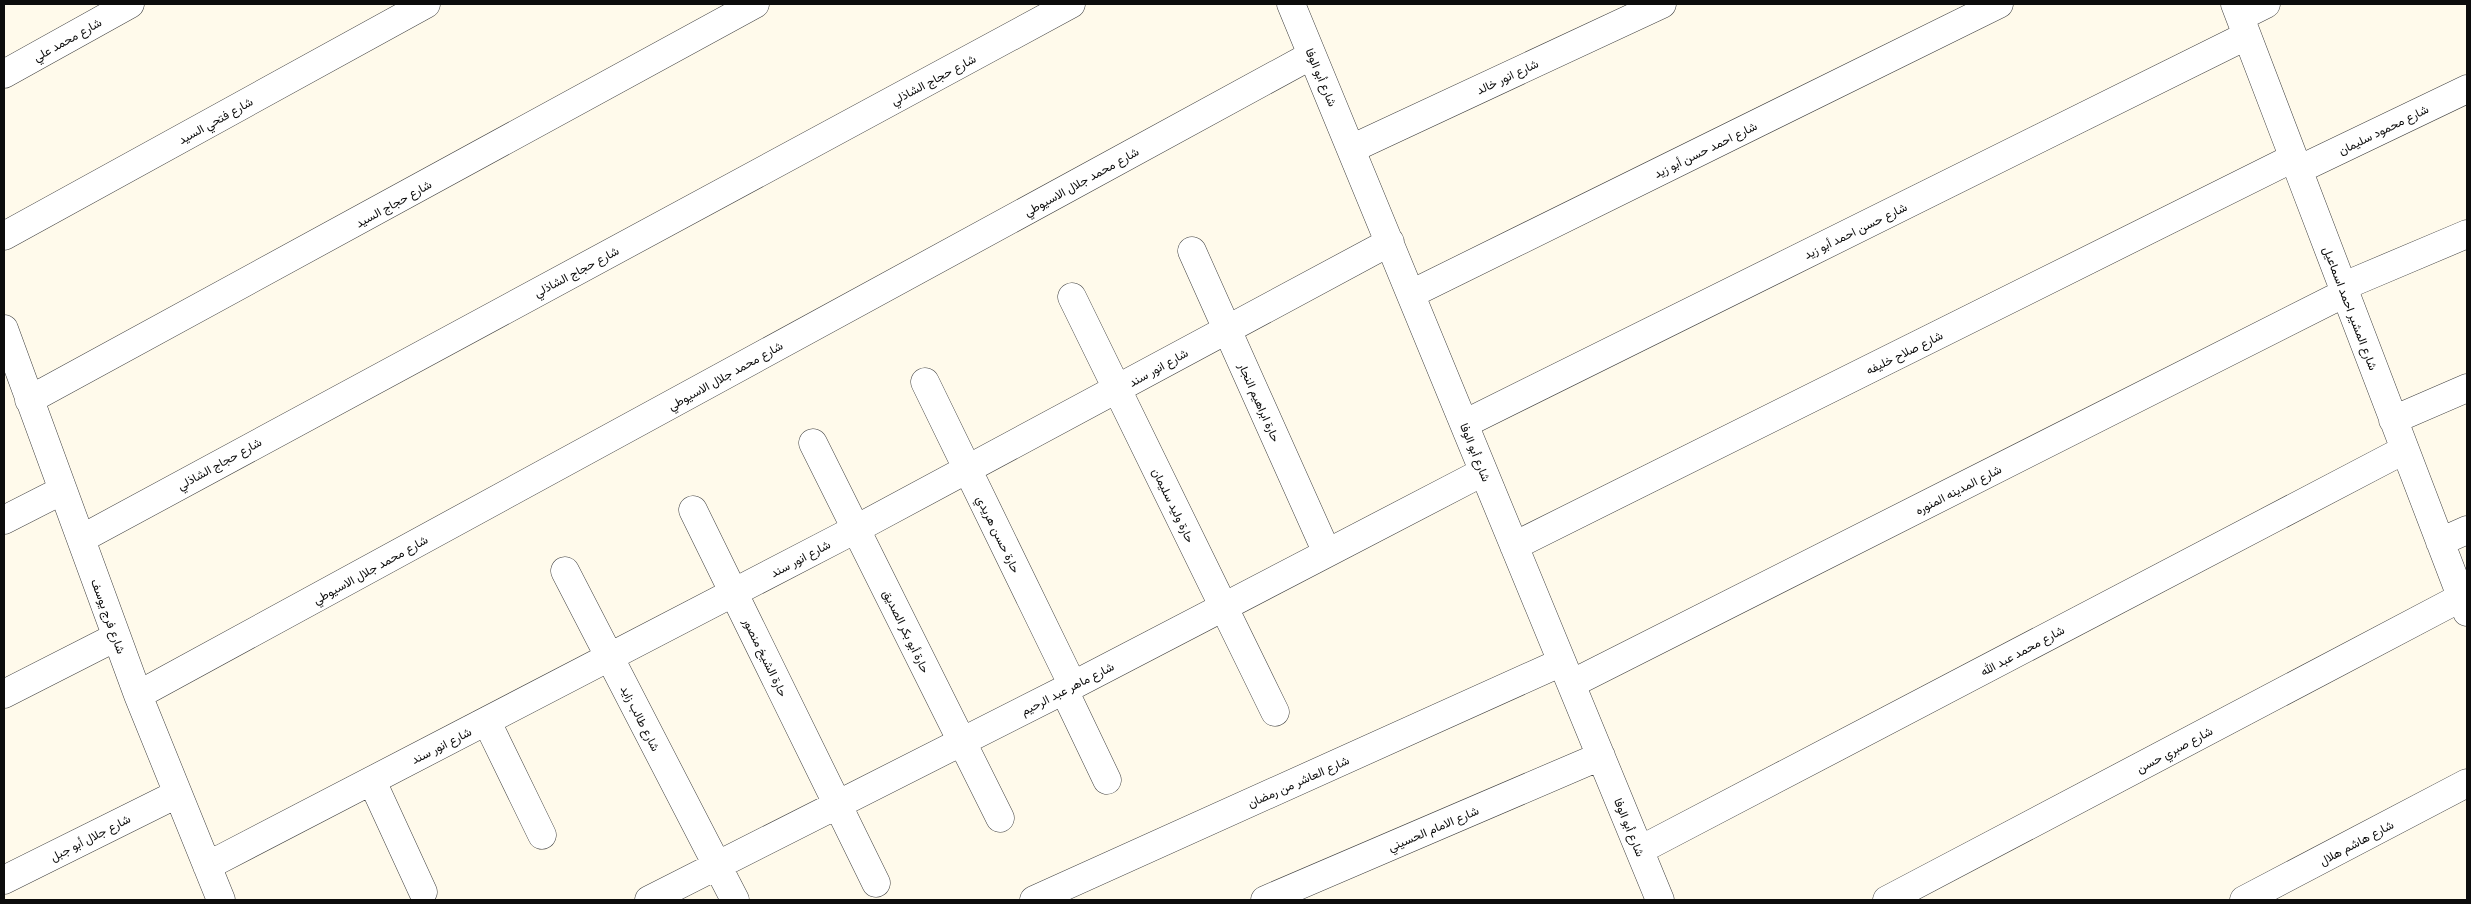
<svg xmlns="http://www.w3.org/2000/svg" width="2471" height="904" font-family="'Playfair Display',Vazirmatn,serif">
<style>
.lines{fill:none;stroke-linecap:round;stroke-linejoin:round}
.minor-casing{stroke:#3f3f3f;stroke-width:29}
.minor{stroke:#fff;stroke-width:28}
.labels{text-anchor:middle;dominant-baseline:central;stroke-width:5;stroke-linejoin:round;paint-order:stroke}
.street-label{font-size:12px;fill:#0c0c0c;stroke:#fff}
</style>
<rect width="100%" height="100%" fill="#fffaeb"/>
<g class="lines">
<defs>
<path id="minor" d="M1291 4 1660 900
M2235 4 2467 612
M2240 17 2266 4
M4 74 130 4
M1351 149 1662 4
M2298 170 2467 89
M4 236 426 4
M1192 251 1327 553
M2344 286 2467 234
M1411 294 1999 4
M1072 297 1275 712
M4 329 138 695 221 900
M925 382 1073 686
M29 400 755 4
M2393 420 2467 388
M1464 424 2246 36
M813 443 1000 818
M693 510 876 883
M4 520 63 490
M81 539 1071 4
M2440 542 2467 530
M1514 546 2293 158
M565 571 735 900
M1571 684 2345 293
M1064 690 1107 780
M4 694 116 637
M138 695 1312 55
M487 722 542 835
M372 781 423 892
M1640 850 2404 450
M207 866 856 529 1390 242
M4 880 177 794
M649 900 1064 690 1483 472
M1034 900 1562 662
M1265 900 1601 756
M1887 900 2462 597
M2244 900 2467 783"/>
</defs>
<use href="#minor" class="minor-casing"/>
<use href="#minor" class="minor"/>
</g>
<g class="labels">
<g class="street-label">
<text transform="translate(67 39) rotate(-29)">شارع محمد علي</text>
<text transform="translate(1507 76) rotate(-25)">شارع انور خالد</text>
<text transform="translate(1322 77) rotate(67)">شارع أبو الوفا</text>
<text transform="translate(933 79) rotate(-28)">شارع حجاج الشاذلي</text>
<text transform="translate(215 120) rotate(-29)">شارع فتحي السيد</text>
<text transform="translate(2383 129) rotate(-26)">شارع محمود سليمان</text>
<text transform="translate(1705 149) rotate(-26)">شارع احمد حسن أبو زيد</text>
<text transform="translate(1081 181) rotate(-29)">شارع محمد جلال الاسيوطي</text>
<text transform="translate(393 203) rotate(-29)">شارع حجاج السيد</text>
<text transform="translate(1855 230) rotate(-26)">شارع حسن احمد أبو زيد</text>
<text transform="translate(576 271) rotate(-28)">شارع حجاج الشاذلي</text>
<text transform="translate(2351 308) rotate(69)">شارع المشير احمد اسماعيل</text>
<text transform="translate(1904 352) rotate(-26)">شارع صلاح خليفه</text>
<text transform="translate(1158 367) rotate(-29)">شارع انور سند</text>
<text transform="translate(725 375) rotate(-29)">شارع محمد جلال الاسيوطي</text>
<text transform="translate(1260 402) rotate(66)">حارة ابراهيم النجار</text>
<text transform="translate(1476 452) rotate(68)">شارع أبو الوفا</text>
<text transform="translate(219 463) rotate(-29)">شارع حجاج الشاذلي</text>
<text transform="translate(1958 489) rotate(-27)">شارع المدينه المنوره</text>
<text transform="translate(1174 505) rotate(64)">حارة وليد سليمان</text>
<text transform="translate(999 534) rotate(64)">حارة حسن هريدي</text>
<text transform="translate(800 558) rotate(-28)">شارع انور سند</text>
<text transform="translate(370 569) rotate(-29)">شارع محمد جلال الاسيوطي</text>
<text transform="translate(109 616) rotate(70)">شارع فرج يوسف</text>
<text transform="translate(907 631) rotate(64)">حارة أبو بكر الصديق</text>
<text transform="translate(2022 650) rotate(-28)">شارع محمد عبد الله</text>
<text transform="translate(766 657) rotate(64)">حارة الشيخ منصور</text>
<text transform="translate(1067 688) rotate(-27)">شارع ماهر عبد الرحيم</text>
<text transform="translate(641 718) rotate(63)">شارع طالب زايد</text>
<text transform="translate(441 745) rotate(-27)">شارع انور سند</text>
<text transform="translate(2174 749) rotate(-28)">شارع صبري حسن</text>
<text transform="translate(1298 781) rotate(-24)">شارع العاشر من رمضان</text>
<text transform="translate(1630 827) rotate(68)">شارع أبو الوفا</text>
<text transform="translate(1433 828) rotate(-23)">شارع الامام الحسيني</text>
<text transform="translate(90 837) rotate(-27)">شارع جلال أبو جبل</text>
<text transform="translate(2356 842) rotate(-28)">شارع هاشم هلال</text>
</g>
</g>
<rect width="2471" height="904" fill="none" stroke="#0c0c0c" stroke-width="10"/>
</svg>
